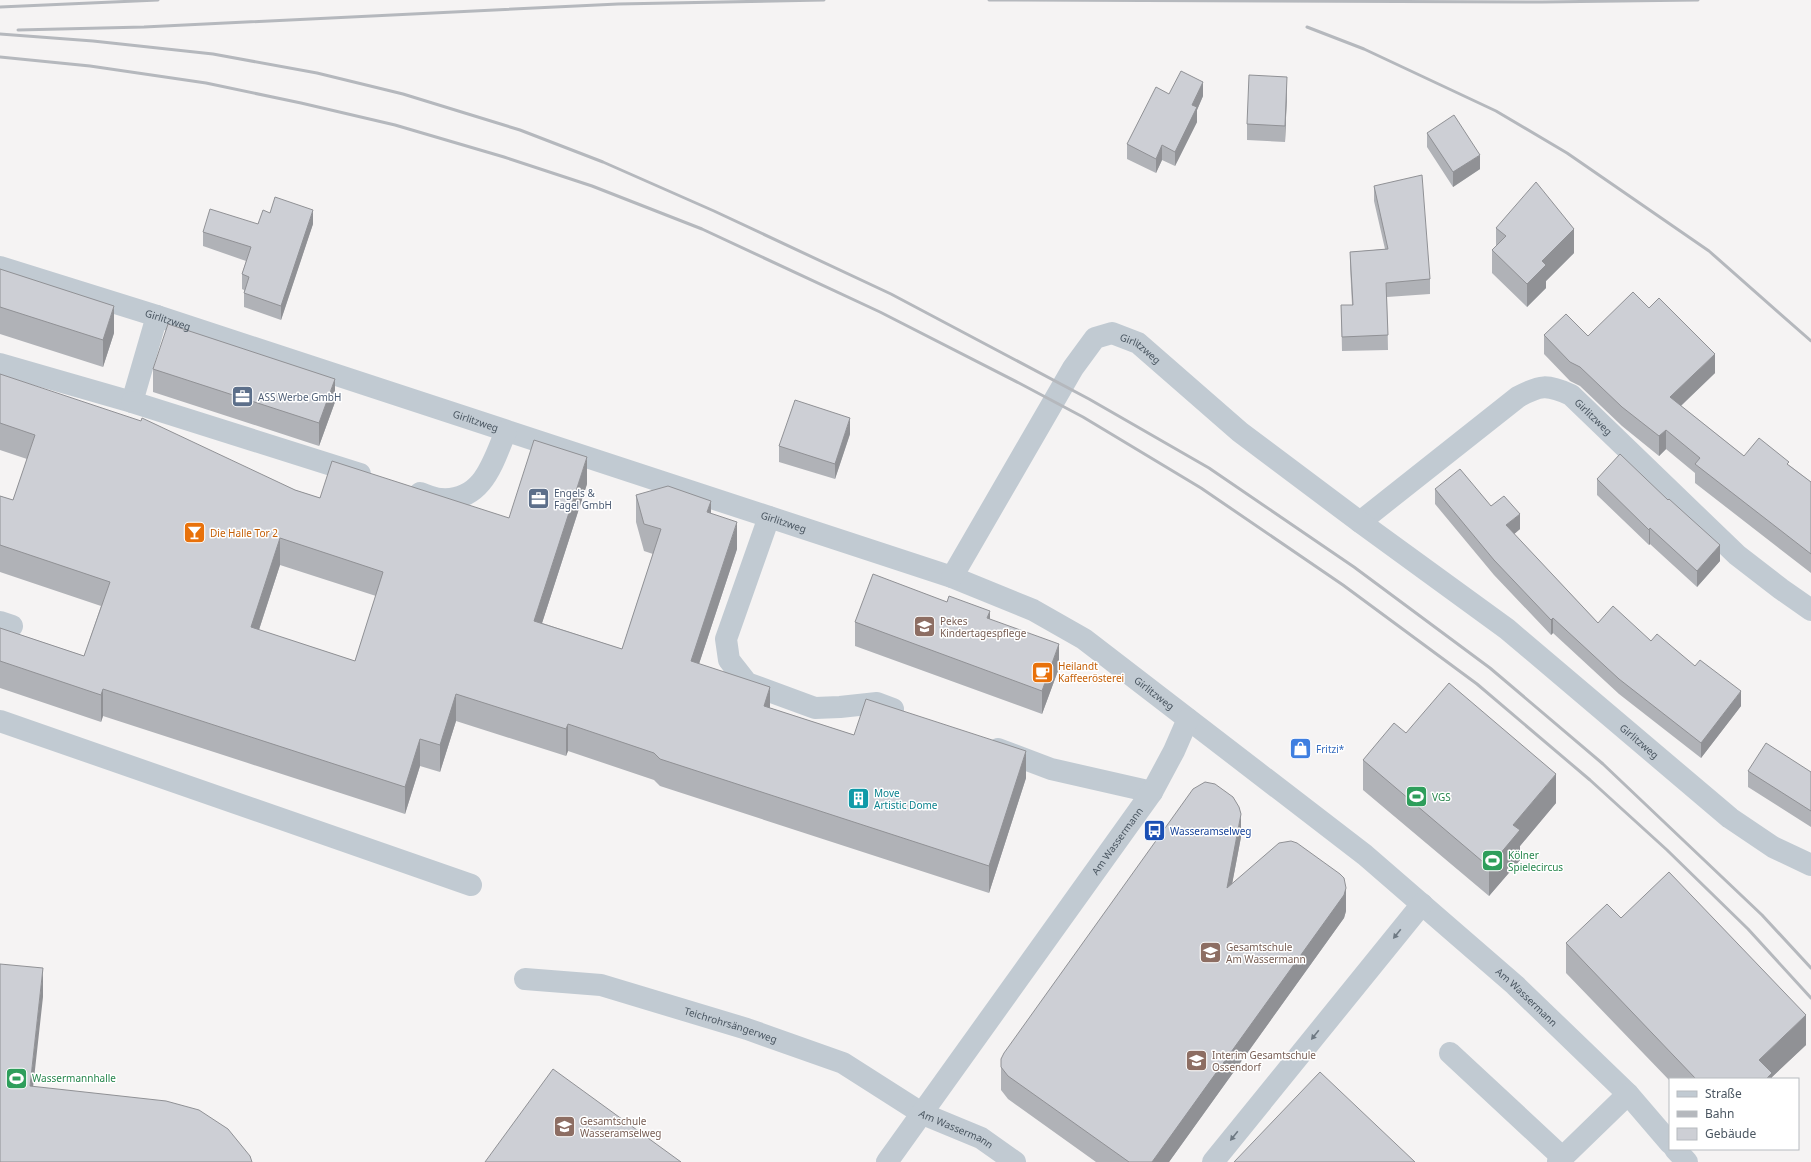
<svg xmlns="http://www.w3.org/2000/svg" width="1811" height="1162" font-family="'Noto Sans',sans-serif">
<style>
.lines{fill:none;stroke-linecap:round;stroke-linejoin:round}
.minor{stroke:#c1cad2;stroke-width:22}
.rail{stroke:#b5b8bd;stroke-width:3}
.wall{fill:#b0b2b7;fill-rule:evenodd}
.shaded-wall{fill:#909195}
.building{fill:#cdcfd5;stroke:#909195;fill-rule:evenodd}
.oneway{fill:#6e7983}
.labels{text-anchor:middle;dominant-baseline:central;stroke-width:3;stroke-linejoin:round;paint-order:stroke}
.street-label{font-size:10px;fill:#4a5661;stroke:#fff}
.service-label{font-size:10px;fill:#4e5e75;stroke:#fff;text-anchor:start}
.food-label{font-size:10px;fill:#c56008;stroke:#fff;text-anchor:start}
.education-label{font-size:10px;fill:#785e54;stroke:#fff;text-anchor:start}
.shop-label{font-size:10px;fill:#366cbe;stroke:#fff;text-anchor:start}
.culture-label{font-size:10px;fill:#0d838f;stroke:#fff;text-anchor:start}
.leisure-label{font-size:10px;fill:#27864d;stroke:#fff;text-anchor:start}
.transit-label{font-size:10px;fill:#164399;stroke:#fff;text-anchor:start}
</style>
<rect width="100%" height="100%" fill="#f5f3f3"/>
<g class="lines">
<g class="minor">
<path id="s1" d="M0 267 157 316 952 577 1033 610 1084 639 1365 855 1515 985 1628 1094 1670 1143"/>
<path d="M0 364 132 402 157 316"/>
<path d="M132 402 360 474"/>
<path d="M420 493C426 495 434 499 441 499 483 502 493 462 506 431"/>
<path d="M769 517 726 639 729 660 747 683 815 708 840 707 877 703 893 709"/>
<path id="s2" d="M1360 522 1518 397C1540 385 1547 384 1571 395L1737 555 1781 589 1811 610"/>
<path id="s3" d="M952 577 1073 368 1095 338 1112 333 1138 343 1240 432 1360 522 1507 629 1730 818 1773 847 1811 865"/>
<path d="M0 622 12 626"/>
<path d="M0 721 471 885"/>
<path d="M998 749 1051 769 1152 792"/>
<path id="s4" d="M525 979 601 985 747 1029 843 1063 923 1114 981 1138 1015 1162"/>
<path d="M1450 1053 1563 1158"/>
<path d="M1675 1149 1687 1162"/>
<path id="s5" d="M887 1162 1152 792 1174 751 1188 719"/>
<path d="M1213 1162 1422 904"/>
<path d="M1558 1162 1628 1094"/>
</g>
<path class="rail" d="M989 0 1542 2 1698 0
M0 7 158 0
M1307 27 1364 49 1496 111 1567 153 1709 251 1811 341
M18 30 144 27 618 4 824 0
M0 34 93 41 213 54 317 73 403 94 520 130 603 162 714 211 891 294 1089 399 1209 468 1354 567 1490 668 1603 764 1762 915 1811 968
M0 57 90 66 206 83 301 103 395 125 504 157 592 186 702 229 880 312 1019 383 1083 417 1201 488 1343 585 1477 684 1590 780 1667 850 1748 929 1811 998"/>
</g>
<path class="wall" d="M1287 93 1285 142 1247 140V124Z
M1169 94 1203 96 1197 110V122L1175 166 1162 160 1156 173 1127 159V144Z
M1427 133 1480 169 1453 187 1427 147Z
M1374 186 1430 279V294L1387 297 1388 350 1342 351 1341 305H1352L1350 266V252L1385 249 1374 201Z
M270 213 313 224 281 320 244 307V290L242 289V274L246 261 203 246V232L258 224Z
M1496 228 1574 253 1546 281V288L1527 307 1492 273V250L1496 246Z
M0 269 114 333 103 367 0 334Z
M1544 335 1588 336 1715 373 1681 406 1744 456 1789 465 1811 482V573L1695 483V473L1666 449 1659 456 1622 426 1580 386 1570 381 1544 354Z
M153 369 335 402 319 446 153 392Z
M0 374 295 490 320 498 509 518 587 484 542 623 622 649 653 554 644 551 636 522V495L711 513 737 549 699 664 770 708 854 735 1026 778 989 893 660 786 654 780 568 751 566 756 456 721 440 772 420 766 405 814 103 716 101 722 0 688V628L84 656 101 606 0 572V496L13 500 27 459 0 450ZM280 565 376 596 355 661 259 630Z
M850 434 835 479 779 462V446Z
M1597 479 1720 561 1697 587 1650 544 1649 545 1597 495Z
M1435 489 1491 506 1520 529 1514 534 1598 623 1651 641 1741 706 1701 758 1619 694 1553 633 1551 635 1494 575 1435 504Z
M990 619 1059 668 1042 714 855 646V622Z
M1406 733 1556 803 1520 846V860L1489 896 1363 790V760Z
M1748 771 1811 772V827L1748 787Z
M1241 837 1232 884 1346 911 1344 918 1169 1162H1096L1008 1099 1001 1090V1059Z
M1621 918 1806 1045 1772 1077V1079H1670V1081L1566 973V943Z"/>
<path class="shaded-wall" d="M1287 77V93L1285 142V126Z
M1203 82V96L1197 110V122L1175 166V152L1192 105Z
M1162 145V160L1156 173V159Z
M1480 155V169L1453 187V172Z
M313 210V224L281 320V306Z
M1574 229V253L1546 281V288L1527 307V284L1542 261Z
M114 306V333L103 367V340Z
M1715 354V373L1670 416V397Z
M335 379V402L319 446V423Z
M850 418V434L835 479V464Z
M1666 430V449L1659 456V436Z
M587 457V484L534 648V621Z
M711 501V528L707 512Z
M1520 514V529L1506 541V525Z
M737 522V549L691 688V661Z
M1650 528V544L1649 545V530Z
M280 538V565L251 654V627Z
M1720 545V561L1697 587V571Z
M990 611V634L987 618Z
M1553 618V633L1551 635V620Z
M1059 644V668L1042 714V691Z
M770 687V714L764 706Z
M103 689V716L101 722V695Z
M1741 691V706L1701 758V743Z
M456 694V721L440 772V745Z
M568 724V751L566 756V729Z
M420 739V766L405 814V787Z
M1026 751V778L989 893V866Z
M1556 774V803L1520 846V860L1489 896V867L1513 825Z
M1241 814V837L1227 911V888Z
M1346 888V911L1344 918 1169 1162H1152Z
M43 968V997L30 1115V1086Z
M1806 1015V1045L1772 1077V1079H1759V1060Z"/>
<path class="building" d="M1181 71 1203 82 1192 105 1197 107 1175 152 1162 145 1156 159 1127 144 1156 87 1169 94Z
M1249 75 1287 77 1285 126 1247 124Z
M1454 115 1480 155 1453 172 1427 133Z
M1422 175 1430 279 1386 283 1388 335 1342 337 1341 305H1353L1350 252 1388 249 1374 186Z
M1536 182 1574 229 1542 261 1546 265 1527 284 1492 250 1506 236 1496 228Z
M275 197 313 210 281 306 244 293 249 277 242 274 251 247 203 232 210 209 258 224 263 210 270 213Z
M0 269 114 306 103 340 0 307Z
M1633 292 1649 308 1659 298 1715 354 1670 397 1744 456 1759 438 1789 462 1787 464 1811 482V554L1695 464 1700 458 1666 430 1659 436 1622 407 1580 367 1570 362 1544 335 1566 314 1588 336Z
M168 324 335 379 319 423 153 369Z
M0 374 141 421 142 418 295 490 320 498 332 461 509 518 534 440 587 457 534 621 622 649 661 529 644 524 636 495 668 486 711 501 707 512 737 522 691 661 770 687 764 706 854 735 866 699 1026 751 989 866 660 759 654 753 568 724 566 729 456 694 440 745 420 739 405 787 103 689 101 695 0 661V628L84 656 110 582 0 545V496L13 500 35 435 0 423ZM280 538 383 572 355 661 251 627Z
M795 400 850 418 835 464 779 446Z
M1620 454 1668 500 1669 499 1720 545 1697 571 1650 528 1649 530 1597 479Z
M1460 469 1491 506 1504 496 1520 514 1506 525 1598 623 1613 606 1651 641 1657 634 1695 666 1700 660 1741 691 1701 743 1619 679 1553 618 1551 620 1494 560 1435 489Z
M873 574 947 602 949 596 990 611 987 618 1059 644 1042 691 855 622Z
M1449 683 1556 774 1513 825 1520 830 1489 867 1363 760 1394 723 1406 733Z
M1766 743 1811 772V811L1748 771Z
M1205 782 1215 784 1233 797 1239 807 1241 814 1227 888 1279 843 1291 841 1297 843 1340 874 1344 878 1346 888 1344 895 1152 1162H1129L1008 1076 1001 1067V1059L1004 1053 1193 789Z
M1669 872 1806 1015 1759 1060 1772 1073 1766 1079H1696L1566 943 1607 904 1621 918Z
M0 964 43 968 30 1086 166 1101 199 1110 228 1129 250 1156 252 1162H0Z
M553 1069 681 1162H485Z
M1320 1072 1415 1162H1234Z"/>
<defs><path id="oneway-solid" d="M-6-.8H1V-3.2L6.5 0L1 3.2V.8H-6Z"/></defs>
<g class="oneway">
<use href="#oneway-solid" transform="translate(1397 934) rotate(129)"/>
<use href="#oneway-solid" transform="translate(1315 1035) rotate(129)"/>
<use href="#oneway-solid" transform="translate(1234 1136) rotate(129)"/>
</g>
<defs>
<symbol id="office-square" viewBox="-11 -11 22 22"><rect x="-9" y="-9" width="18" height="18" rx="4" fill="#5c6f8a" stroke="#fff"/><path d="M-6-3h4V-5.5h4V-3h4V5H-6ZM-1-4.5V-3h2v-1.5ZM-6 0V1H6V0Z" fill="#fff"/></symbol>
<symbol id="bar-square" viewBox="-11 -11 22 22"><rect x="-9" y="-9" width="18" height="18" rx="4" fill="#e8710a" stroke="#fff"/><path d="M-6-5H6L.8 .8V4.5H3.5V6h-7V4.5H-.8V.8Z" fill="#fff"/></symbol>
<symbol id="school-square" viewBox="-11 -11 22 22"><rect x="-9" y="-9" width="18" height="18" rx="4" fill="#8d6e63" stroke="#fff"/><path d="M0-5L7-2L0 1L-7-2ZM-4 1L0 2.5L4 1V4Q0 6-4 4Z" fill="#fff"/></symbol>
<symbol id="cafe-square" viewBox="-11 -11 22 22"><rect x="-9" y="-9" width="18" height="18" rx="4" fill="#e8710a" stroke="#fff"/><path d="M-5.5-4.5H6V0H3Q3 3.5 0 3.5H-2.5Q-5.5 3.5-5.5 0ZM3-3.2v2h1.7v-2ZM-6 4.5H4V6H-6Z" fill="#fff"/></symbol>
<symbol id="shop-square" viewBox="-11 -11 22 22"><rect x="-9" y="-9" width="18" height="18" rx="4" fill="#3f7fe0" stroke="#fff"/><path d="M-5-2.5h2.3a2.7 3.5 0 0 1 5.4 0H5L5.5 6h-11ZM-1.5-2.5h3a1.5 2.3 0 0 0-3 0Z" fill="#fff"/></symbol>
<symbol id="stadium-square" viewBox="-11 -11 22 22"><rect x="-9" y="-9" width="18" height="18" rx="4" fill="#2e9e5b" stroke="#fff"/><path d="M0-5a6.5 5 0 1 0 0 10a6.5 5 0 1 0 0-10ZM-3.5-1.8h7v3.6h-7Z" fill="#fff"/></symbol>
<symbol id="building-square" viewBox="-11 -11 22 22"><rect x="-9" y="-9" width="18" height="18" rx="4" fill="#0f9aa8" stroke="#fff"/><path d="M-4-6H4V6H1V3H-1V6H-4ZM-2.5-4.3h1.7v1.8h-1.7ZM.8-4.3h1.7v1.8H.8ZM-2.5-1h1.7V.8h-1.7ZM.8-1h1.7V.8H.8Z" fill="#fff"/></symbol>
<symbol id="bus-square" viewBox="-11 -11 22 22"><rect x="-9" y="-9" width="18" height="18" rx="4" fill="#1a4fb4" stroke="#fff"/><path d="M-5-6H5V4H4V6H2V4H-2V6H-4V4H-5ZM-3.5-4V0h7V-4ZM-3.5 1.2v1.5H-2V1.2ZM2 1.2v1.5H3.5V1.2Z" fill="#fff"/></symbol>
</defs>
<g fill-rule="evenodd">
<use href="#office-square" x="230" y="384" width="25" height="25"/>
<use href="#office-square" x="526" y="486" width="25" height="25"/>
<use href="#bar-square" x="182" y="520" width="25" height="25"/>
<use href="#school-square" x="912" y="614" width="25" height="25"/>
<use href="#cafe-square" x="1030" y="660" width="25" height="25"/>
<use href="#shop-square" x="1288" y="736" width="25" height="25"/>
<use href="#stadium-square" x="1404" y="784" width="25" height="25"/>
<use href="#building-square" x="846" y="786" width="25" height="25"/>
<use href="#bus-square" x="1142" y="818" width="25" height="25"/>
<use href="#stadium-square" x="1480" y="848" width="25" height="25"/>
<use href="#school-square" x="1198" y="940" width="25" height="25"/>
<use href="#school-square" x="1184" y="1048" width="25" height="25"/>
<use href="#stadium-square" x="4" y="1066" width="25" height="25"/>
<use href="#school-square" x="552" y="1114" width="25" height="25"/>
</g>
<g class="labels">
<g class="street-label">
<text stroke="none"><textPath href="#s1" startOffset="176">Girlitzweg</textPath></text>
<text stroke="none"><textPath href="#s3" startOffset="329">Girlitzweg</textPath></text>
<text stroke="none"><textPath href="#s2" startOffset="289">Girlitzweg</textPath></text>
<text stroke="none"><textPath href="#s1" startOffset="500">Girlitzweg</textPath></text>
<text stroke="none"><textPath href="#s1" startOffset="824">Girlitzweg</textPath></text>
<text stroke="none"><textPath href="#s1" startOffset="1236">Girlitzweg</textPath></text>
<text stroke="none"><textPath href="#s3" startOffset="965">Girlitzweg</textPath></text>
<text stroke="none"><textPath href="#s5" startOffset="395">Am Wassermann</textPath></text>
<text stroke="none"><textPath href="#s1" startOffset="1717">Am Wassermann</textPath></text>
<text stroke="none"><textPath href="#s4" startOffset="212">Teichrohrsängerweg</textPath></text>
<text stroke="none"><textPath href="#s4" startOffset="462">Am Wassermann</textPath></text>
</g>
<g class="service-label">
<text x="258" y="397">ASS Werbe GmbH</text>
<text x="554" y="493">Engels &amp;<tspan x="554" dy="12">Fagel GmbH</tspan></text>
</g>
<g class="food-label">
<text x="210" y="533">Die Halle Tor 2</text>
<text x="1058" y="666">Heilandt<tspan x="1058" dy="12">Kaffeerösterei</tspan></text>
</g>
<g class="education-label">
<text x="940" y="621">Pekes<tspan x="940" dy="12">Kindertagespflege</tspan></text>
<text x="1226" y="947">Gesamtschule<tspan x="1226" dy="12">Am Wassermann</tspan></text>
<text x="1212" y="1055">Interim Gesamtschule<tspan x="1212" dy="12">Ossendorf</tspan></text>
<text x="580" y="1121">Gesamtschule<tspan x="580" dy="12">Wasseramselweg</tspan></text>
</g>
<g class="shop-label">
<text x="1316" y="749">Fritzi*</text>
</g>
<g class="culture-label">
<text x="874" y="793">Move<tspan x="874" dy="12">Artistic Dome</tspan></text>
</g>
<g class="leisure-label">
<text x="1432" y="797">VGS</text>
<text x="1508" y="855">Kölner<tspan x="1508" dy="12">Spielecircus</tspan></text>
<text x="32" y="1078">Wassermannhalle</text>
</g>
<g class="transit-label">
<text x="1170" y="831">Wasseramselweg</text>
</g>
</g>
<rect x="1669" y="1078" width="130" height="72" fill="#ffffff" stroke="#b7bbc0"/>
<rect x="1677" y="1091" width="20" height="6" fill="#c1cad2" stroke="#b7bbc0"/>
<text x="1705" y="1098" font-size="12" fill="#4a5661">Straße</text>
<rect x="1677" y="1111" width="20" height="6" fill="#b5b8bd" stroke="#b7bbc0"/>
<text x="1705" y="1118" font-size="12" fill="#4a5661">Bahn</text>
<rect x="1677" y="1128" width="20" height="12" fill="#cdcfd5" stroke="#b7bbc0"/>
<text x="1705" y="1138" font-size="12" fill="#4a5661">Gebäude</text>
</svg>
